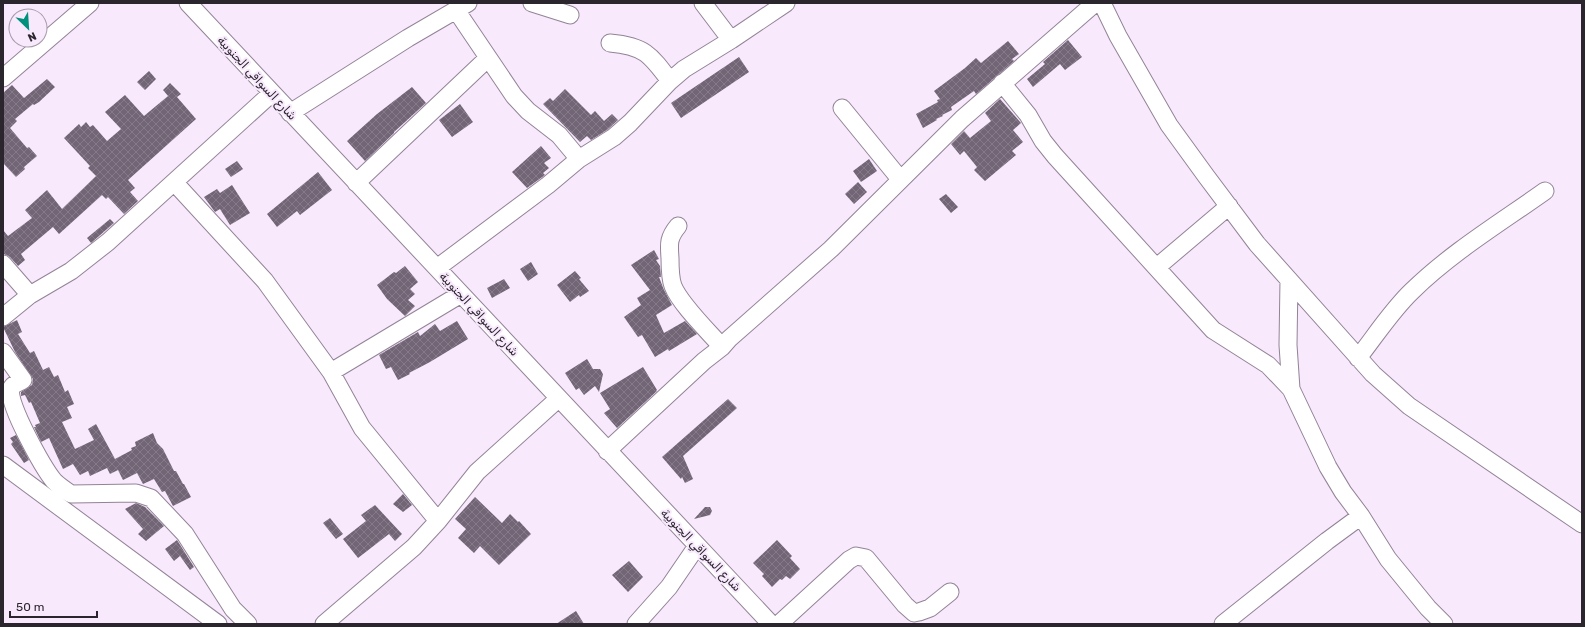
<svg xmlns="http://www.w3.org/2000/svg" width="1585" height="627" font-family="Rubik,Cairo,sans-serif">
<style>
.building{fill:url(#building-cross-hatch)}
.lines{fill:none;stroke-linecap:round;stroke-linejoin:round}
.minor-casing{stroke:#928496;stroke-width:19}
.minor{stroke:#fff;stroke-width:17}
.labels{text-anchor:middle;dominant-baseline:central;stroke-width:4;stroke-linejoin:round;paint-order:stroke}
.street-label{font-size:12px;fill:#2b262d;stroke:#f8e9fd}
</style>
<defs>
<pattern id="building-cross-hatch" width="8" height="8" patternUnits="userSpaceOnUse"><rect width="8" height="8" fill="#726576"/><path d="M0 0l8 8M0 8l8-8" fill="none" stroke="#857b88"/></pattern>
</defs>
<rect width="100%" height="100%" fill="#f8e9fd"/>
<path class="building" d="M1068 40 1082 57 1065 70 1060 64 1033 87 1027 79 1045 64 1043 62Z
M1008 41 1019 54 1012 59 1014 61 976 94 974 91 951 107 952 110 942 115 943 116 936 119 937 120 923 128 916 114 938 102 937 100 940 99 934 91 965 68 976 58 981 63Z
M739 57 749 72 681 118 671 103Z
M149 71 156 79 145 90 137 82Z
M47 79 55 87 39 102 34 105 33 104 15 119 17 121 10 128 27 148 29 147 37 156 24 167 25 169 16 177 3 163V93L12 85 24 98Z
M170 83 181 94 177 97 196 119 128 180 135 188 130 192 138 201 124 214 108 197 106 199 102 195 59 234 53 227 21 254 25 260 18 266 10 257 4 254 3 230 8 236 32 218 25 210 47 190 62 209 96 176 88 168 90 166 64 138 79 124 81 127 86 122 90 127 93 125 107 141 121 129 105 112 125 95 144 116 168 96 163 90Z
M412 87 426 103 394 132V133L365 161 347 141 377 114Z
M565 89 591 115 595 111 604 121 612 114 618 120 607 130 591 140 587 136 580 142 543 104 550 98 553 101Z
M1000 99 1021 123 1013 130 1023 142 1012 151 1016 155 985 181 974 170 977 167 964 151 960 155 951 144 964 131 970 138 991 121 985 113Z
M460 104 473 122 452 137 439 120Z
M541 146 551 158 544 163 549 168 543 173 545 175 527 188 512 172Z
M869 159 877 171 861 182 853 171Z
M237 161 243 169 231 177 225 169Z
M318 172 332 190 300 215 297 211 277 227 267 214Z
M858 182 867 192 854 204 845 194Z
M232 185 250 213 230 225 220 209 215 212 204 197 217 189 220 193Z
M946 194 958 207 951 213 939 199Z
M110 219 114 223 91 243 87 238Z
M654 250 659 259 656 260 660 266 661 277H659L664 290 672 305 656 315 664 333 685 321 697 334 669 351 668 349 655 357 642 335 638 337 624 317 641 305 637 298 650 290 631 265Z
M531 262 538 274 528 281 520 269Z
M405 266 418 282 410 289 415 294 408 300 415 306 405 316 387 299 377 285 394 272 396 273Z
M575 271 581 278 579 279 589 291 580 297 579 295 570 302 557 285Z
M504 279 510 288 492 298 487 288Z
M17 320 22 332 18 334 30 353 34 351 43 370 49 367 54 377 58 375 65 392 68 390 74 404 67 407 72 418 62 422 75 449 94 440 88 429 96 424 115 459 132 450 131 448 136 446 135 442 153 433 157 443 163 449 174 471H176L183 484H184L191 497 173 506 165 491 162 492 154 479 143 484 137 473 123 480 118 470 110 474 107 468 90 476 88 471 80 475 73 464 63 469 49 438 41 442 34 427H36L35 425 40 423 31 402 29 403 25 395 21 396V392L32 385 33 379 15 352 3 327Z
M457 321 468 339 430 362 409 373 410 374 398 380 391 367 386 369 379 355 418 332 420 336 435 324 440 331Z
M587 359 593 369H600L603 374 599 392 595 386 584 395 579 388 576 390 565 373Z
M643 367 657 390H656L657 391 617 428 604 413 610 409 600 393Z
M728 399 737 408 683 456 693 479 685 483 682 477 681 479 662 457Z
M16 435 29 460 24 463 11 444 13 442 10 438Z
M403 494 412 505 403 512 393 504Z
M475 497 502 523 510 514 518 522 519 521 531 534 499 565 480 546 474 553 458 538 466 529 455 519Z
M136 503 145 507 164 526 146 541 138 534 143 529 125 509Z
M375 505 402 534 395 541 389 534 358 558 343 539 366 521 361 515Z
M705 507H710L712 511 710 515 694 519Z
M330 518 343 534 336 539 323 523Z
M177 540 194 567 190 570 180 556 174 561 165 549Z
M777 540 792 556 790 558 800 569 790 579 786 576 782 580 780 579 772 587 762 576 764 574 753 563Z
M629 561 643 577 628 592 612 575Z
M576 611 584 624H556Z"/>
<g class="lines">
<defs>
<path id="minor" d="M188 3 771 624
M532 3 570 15
M703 3 731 40
M1102 3 1118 36 1169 125 1206 176 1257 244 1373 374 1409 406 1582 524
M456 10 514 96 528 111 559 135 579 159
M610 43C644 46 650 54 670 81
M3 78 90 3
M1002 83 1028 115 1043 141 1055 156 1213 330 1268 365 1291 389 1328 467 1343 492 1361 516 1388 559 1428 608 1444 624
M842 108 900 179
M290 113 408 38 468 3
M174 182 265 281 331 372 362 428 438 521
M356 183 488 58
M678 226C668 238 669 244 670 258 670 267 670 278 673 286 680 304 709 332 722 347
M3 264 30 295 71 271 108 242 272 93
M1157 267 1229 206
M437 268 548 185 579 159 614 137 630 123 670 81 684 69 731 40 786 3
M1289 280 1288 345 1291 389
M3 317 30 295
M3 352 23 380C19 383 13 383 11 389 6 402 44 469 54 481 59 486 65 490 71 494L136 493 151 498 185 534 233 609 248 624
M1358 358C1376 335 1392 310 1412 291 1452 252 1500 223 1545 191
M331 372 461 294
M607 451 704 361 722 347 729 339 831 249 962 119 1095 3
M3 465 218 624
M324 624 414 547 438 521 477 472 558 399
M636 624 669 587 697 546
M779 624 849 560 856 556 866 558 905 605 914 613 919 612 930 608 950 592
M1223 624 1327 541 1361 516"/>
</defs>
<use href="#minor" class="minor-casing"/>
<use href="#minor" class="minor"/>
</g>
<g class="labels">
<g class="street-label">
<text transform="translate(257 78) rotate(47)">شارع السواقي الجنوبية</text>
<text transform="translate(479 314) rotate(47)">شارع السواقي الجنوبية</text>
<text transform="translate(701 550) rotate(46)">شارع السواقي الجنوبية</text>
</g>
</g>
<rect width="1585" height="627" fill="none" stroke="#2b262d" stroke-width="8"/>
<g transform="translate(28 28) rotate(155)"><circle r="19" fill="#f8e9fd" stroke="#a69baa"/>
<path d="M0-3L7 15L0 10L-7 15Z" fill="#00917d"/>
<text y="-6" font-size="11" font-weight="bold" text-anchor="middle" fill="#2b262d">N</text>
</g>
<path d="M10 611v6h87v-6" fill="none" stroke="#2b262d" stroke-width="2"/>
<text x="16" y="611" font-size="12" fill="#2b262d" stroke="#f8e9fd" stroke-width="3" paint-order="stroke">50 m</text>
</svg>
